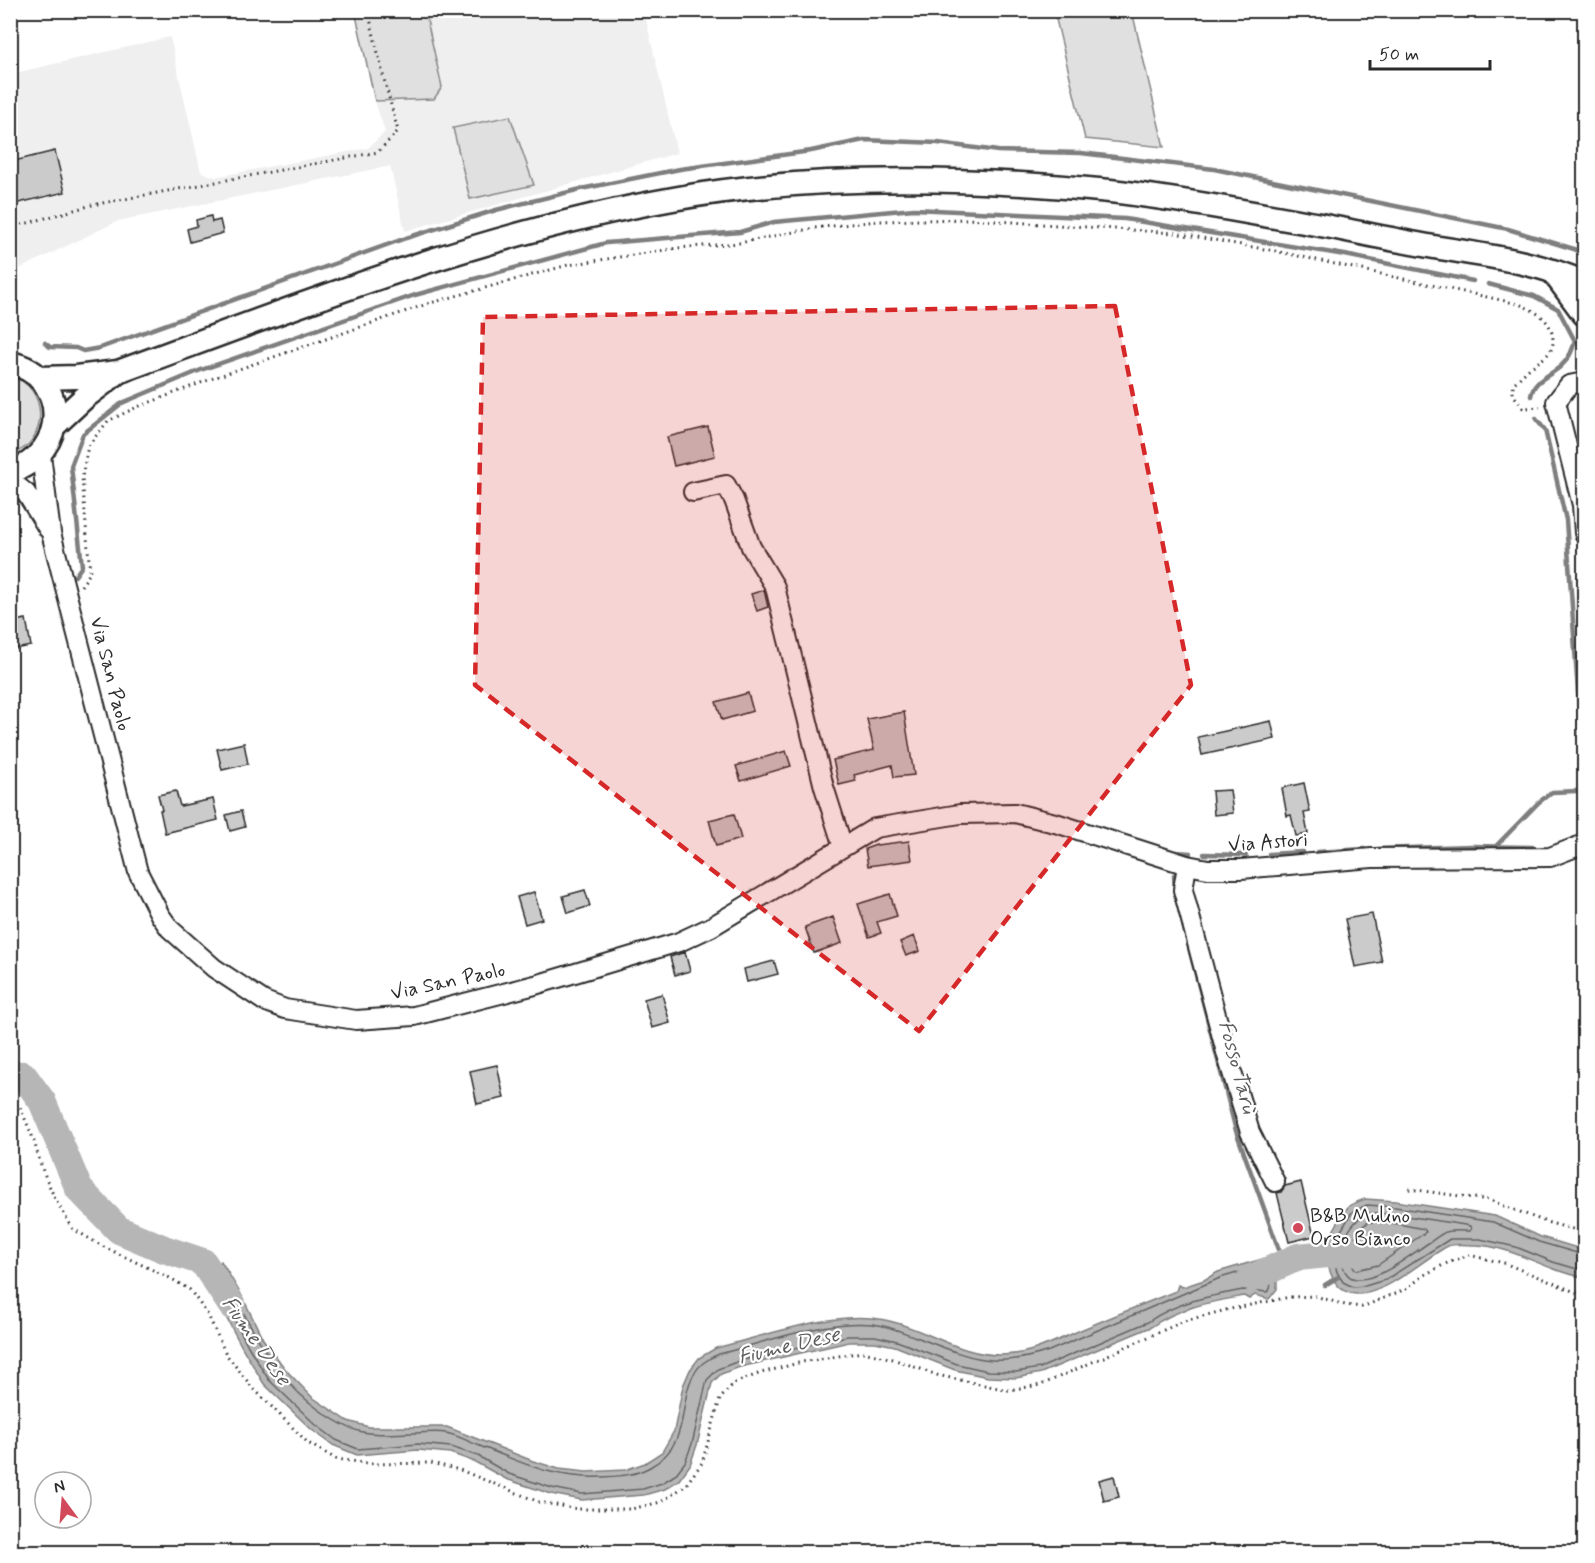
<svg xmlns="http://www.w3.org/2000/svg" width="1595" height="1563" font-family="Mynerve,sans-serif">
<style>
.built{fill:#efefef}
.green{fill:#e0e0e0;stroke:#868686;stroke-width:1.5}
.water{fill:#b6b6b6;stroke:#7e7e7e;stroke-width:1.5}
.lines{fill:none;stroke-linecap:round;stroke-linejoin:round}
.shore{stroke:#636363;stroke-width:1.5}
.stream{stroke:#7e7e7e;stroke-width:4.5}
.river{stroke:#b6b6b6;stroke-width:28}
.building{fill:#cbcbcb;stroke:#2b2b2b;stroke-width:1.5}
.minor-casing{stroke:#2b2b2b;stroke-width:22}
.major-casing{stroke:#2b2b2b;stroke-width:27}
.path{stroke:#2b2b2b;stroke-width:3;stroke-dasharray:1.5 4.5;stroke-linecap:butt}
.minor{stroke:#fff;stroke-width:18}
.major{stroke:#fff;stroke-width:22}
.marked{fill:#d62828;fill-opacity:0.2;stroke:#d62828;stroke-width:4.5;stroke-dasharray:12 8;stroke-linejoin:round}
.poi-dot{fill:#d1495b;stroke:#fff;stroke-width:2}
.labels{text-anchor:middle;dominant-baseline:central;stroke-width:4.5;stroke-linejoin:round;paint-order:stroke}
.street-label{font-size:20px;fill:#2b2b2b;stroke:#fff}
.poi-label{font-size:20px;fill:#2b2b2b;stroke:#fff;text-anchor:start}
.water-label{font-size:21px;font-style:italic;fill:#5c5c5c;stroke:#fff}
</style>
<rect width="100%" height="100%" fill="#fff"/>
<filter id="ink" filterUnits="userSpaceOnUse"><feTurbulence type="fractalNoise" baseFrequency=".0167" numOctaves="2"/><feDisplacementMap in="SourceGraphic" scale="12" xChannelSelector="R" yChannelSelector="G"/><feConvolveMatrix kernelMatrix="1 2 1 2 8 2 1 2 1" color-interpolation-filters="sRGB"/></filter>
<g filter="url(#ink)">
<path class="built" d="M425 11H644L677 153 405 231 390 166 118 221 11 273V74L170 37 201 172 215 177 368 148 385 132 375 101 434 99 442 87Z"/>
<path class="green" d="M355 11H425L442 87 434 99 375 101Z
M1054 11H1132L1164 147 1085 139Z
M510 116 534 185 470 199 453 128Z
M10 376C49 385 50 444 11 454Z"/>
<path class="water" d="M1365 1199 1395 1201 1495 1216 1541 1237 1584 1250V1277C1547 1272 1514 1246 1475 1245 1467 1245 1455 1243 1448 1246 1422 1259 1381 1301 1350 1293 1331 1288 1324 1260 1328 1243 1329 1237 1344 1211 1348 1207 1352 1203 1360 1201 1365 1199Z
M1286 1252 1288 1270 1277 1280V1289L1269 1299 1255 1295 1249 1299 1244 1296C1211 1302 1179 1307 1151 1327L1041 1373 1016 1378 988 1377 955 1370 895 1346 875 1342H849L740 1367 721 1374 712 1383 697 1445 690 1465 679 1480 665 1489 644 1495 582 1500 551 1494 506 1479 475 1462 450 1453 418 1450 357 1455 333 1445 312 1430 264 1384 243 1349 206 1280 221 1261 242 1296 263 1339 286 1370 312 1397 348 1421 369 1427H447L533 1461 559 1469 586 1472 625 1470 645 1463 662 1452 674 1431 683 1386 690 1370 699 1358 716 1348C765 1336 837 1309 885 1320 925 1328 960 1356 1002 1355 1031 1355 1057 1340 1083 1329 1114 1316 1145 1303 1176 1291L1178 1285 1183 1287 1204 1280 1218 1272Z"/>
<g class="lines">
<path class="shore" d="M1367 1213 1393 1214 1465 1225 1470 1226 1471 1229 1469 1231C1462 1231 1452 1230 1446 1232 1440 1234 1435 1239 1430 1242 1411 1254 1380 1281 1356 1279 1343 1278 1338 1256 1342 1245 1346 1233 1356 1218 1367 1213Z
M1369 1222 1393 1223 1424 1229 1426 1232 1378 1265 1356 1270C1344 1257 1354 1229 1369 1222Z
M1584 1255 1539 1242 1493 1222 1395 1207 1367 1205 1352 1212 1334 1243V1259L1337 1272 1343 1282 1353 1287 1365 1286 1385 1280 1450 1239H1480L1516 1247 1553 1262 1584 1271
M1278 1261 1281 1262V1267L1272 1277 1270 1289 1267 1292C1258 1291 1251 1290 1243 1290 1209 1296 1176 1302 1148 1322L1040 1368 1016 1372 988 1371 957 1364 897 1341 875 1336H847L739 1361 718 1369 707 1380 692 1444 685 1462 675 1475 662 1483 643 1489 582 1494 552 1488 509 1474 478 1456 451 1447 418 1444 358 1449 336 1440 316 1425 269 1380 248 1346 214 1281 218 1275H222C250 1320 267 1368 309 1402 325 1415 348 1431 369 1433 383 1435 399 1433 414 1433 424 1433 436 1431 446 1433 457 1435 469 1442 480 1446 523 1463 553 1479 601 1477 618 1476 634 1476 650 1467 698 1441 672 1390 703 1363 708 1359 714 1356 719 1354 766 1342 824 1320 872 1324 887 1325 902 1332 916 1337 968 1357 993 1370 1049 1351L1220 1278Z"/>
<path class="stream" d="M1488 284 1534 296 1558 309 1575 341C1572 351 1569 359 1561 366 1549 377 1534 379 1531 396
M45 343 50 347 76 348 83 351 100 348 406 238 496 210 581 189 680 169 811 151 864 140 938 143 998 151 1081 153 1214 169 1508 229 1574 249 1584 254
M1536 419 1545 430 1566 520 1583 765
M75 576 82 566 71 466 83 434 122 403 201 370 415 295 606 243 740 232 774 222 914 209 1125 219 1345 255 1473 281
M1496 846 1538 803 1552 792 1577 791
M1377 849 1471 846 1533 847
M1317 852 1364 849
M1204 854 1246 855
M1269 854 1303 852
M1176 856V852L1191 853
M1174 875 1175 893
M1177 901 1236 1131 1282 1258
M1325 1285 1338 1277"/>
<path class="river" d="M10 1074 23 1075 42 1101 79 1189 119 1230 164 1249 203 1262 232 1306
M1252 1278 1298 1257 1366 1250"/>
</g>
<path class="building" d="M55 151 65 192 10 205V162Z
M211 216 212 222 220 220 223 233 190 242 187 229 197 226 196 220Z
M708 427 715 456 674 466 667 437Z
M764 590 768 607 757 611 751 594Z
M26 619 31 646 10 650V622Z
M748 693 753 711 722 720 716 702Z
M904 712 914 775 894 777 892 765 854 775 856 781 839 785 833 760 874 750 867 719Z
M1271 721 1275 739 1202 755 1198 737Z
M244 743 248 764 222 770 217 749Z
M786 751 791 766 741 781 736 766Z
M1304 783 1310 812 1304 813 1308 834 1296 836 1291 815 1287 816 1282 788Z
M1230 790 1233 813 1214 815 1212 791Z
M176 791 180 806 213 799 218 820 165 833 160 810H162L158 795Z
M241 811 245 827 230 831 226 815Z
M734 814 741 839 716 846 709 820Z
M909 841 912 860 868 866 865 849 876 845Z
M585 890 590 906 568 913 563 896Z
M534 892 542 919 525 924 517 897Z
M890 894 897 916 877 922 881 933 869 937 858 904Z
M1372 914 1382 962 1355 967 1345 919Z
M833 917 842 943 814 953 805 927Z
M914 936 920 951 906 956 900 942Z
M685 952 690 971 675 975 670 957Z
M774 961 778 974 747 982 744 969Z
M662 994 670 1023 652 1028 644 999Z
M497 1065 504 1098 477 1104 470 1071Z
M1301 1182 1314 1236 1289 1242 1277 1193 1281 1192 1285 1186Z
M1114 1476 1119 1497 1104 1501 1099 1480Z"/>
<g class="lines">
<defs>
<path id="minor" d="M1584 382 1569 385 1556 402 1582 505 1584 533
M41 455 51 533 138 872 160 915 170 929 214 968 264 1001 285 1009 356 1020 414 1016 535 985 679 942 711 927 875 828 960 814 1015 813 1059 824 1187 865 1208 869H1241L1372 858 1550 857 1584 844
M10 480 26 493 48 529
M693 492 726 485 734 500 751 547 775 587 824 787 843 847
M1187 865 1183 890 1227 1056 1250 1132 1275 1182"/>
<path id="major" d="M1553 272 1584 314
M10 363C69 375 70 453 10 472
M39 378 76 377 118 372C300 305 482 233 673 199 815 173 967 177 1110 191 1175 198 1240 211 1304 222 1344 229 1383 238 1423 245 1477 255 1534 260 1584 283
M55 425 84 398 117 373"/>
</defs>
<use href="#minor" class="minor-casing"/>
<use href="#major" class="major-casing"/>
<path class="path" d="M10 228 92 205 378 152 398 131 384 79 368 10
M81 586 90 573 82 477 88 446 108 421 135 408 219 376 427 304 568 265 678 248 739 243 814 228 878 221 968 219 1175 233 1275 251 1519 304C1532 310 1546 316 1551 330 1558 352 1546 356 1530 368 1524 373 1519 379 1513 384V394L1523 408 1540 407
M10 1101 20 1107 33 1138 43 1171 55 1199 73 1229 104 1247 172 1279 190 1290 208 1315 226 1354 251 1386 308 1443 336 1459 375 1464 431 1463 460 1470 539 1502 578 1509H631L661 1502 685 1486 702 1463 720 1399 734 1383 761 1373 802 1362 863 1352 893 1359 937 1375 1008 1390 1041 1385 1184 1321 1226 1310 1290 1297 1315 1296 1345 1305 1362 1307 1406 1289 1426 1274 1445 1264 1469 1255 1504 1263 1580 1294H1584
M1409 1189 1489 1200 1546 1222 1584 1232"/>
<use href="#minor" class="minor"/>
<use href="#major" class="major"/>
</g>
</g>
<path class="marked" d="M1115 306 1191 685 919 1031 475 685 483 317Z"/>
<circle class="poi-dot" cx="1298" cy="1228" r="6"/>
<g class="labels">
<g class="street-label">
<text transform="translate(110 674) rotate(76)">Via San Paolo</text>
<text transform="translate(1268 843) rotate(-4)">Via Astori</text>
<text transform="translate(448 982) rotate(-12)">Via San Paolo</text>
</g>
<g class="poi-label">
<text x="1310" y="1216">B&amp;B Mulino<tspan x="1310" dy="23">Orso Bianco</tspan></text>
</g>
<g class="water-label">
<text transform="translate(1237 1067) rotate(75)">Fosso Tarù</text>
<text transform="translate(256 1341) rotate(55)">Fiume Dese</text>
<text transform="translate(789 1346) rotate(-13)">Fiume Dese</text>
</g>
</g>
<rect width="1595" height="1563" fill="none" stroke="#fff" stroke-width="36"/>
<rect x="18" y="18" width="1559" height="1527" fill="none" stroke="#2b2b2b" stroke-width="2" filter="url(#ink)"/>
<g transform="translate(63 1500) rotate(344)"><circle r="28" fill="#ffffff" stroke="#aaaaaa" stroke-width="1.5"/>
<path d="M0-4.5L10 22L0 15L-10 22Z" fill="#d1495b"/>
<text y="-9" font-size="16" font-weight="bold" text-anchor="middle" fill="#2b2b2b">N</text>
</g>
<path d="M1370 60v9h120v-9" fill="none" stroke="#2b2b2b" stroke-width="3"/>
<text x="1379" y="60" font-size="18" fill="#2b2b2b" stroke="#ffffff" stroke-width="4.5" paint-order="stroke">50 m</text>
</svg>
